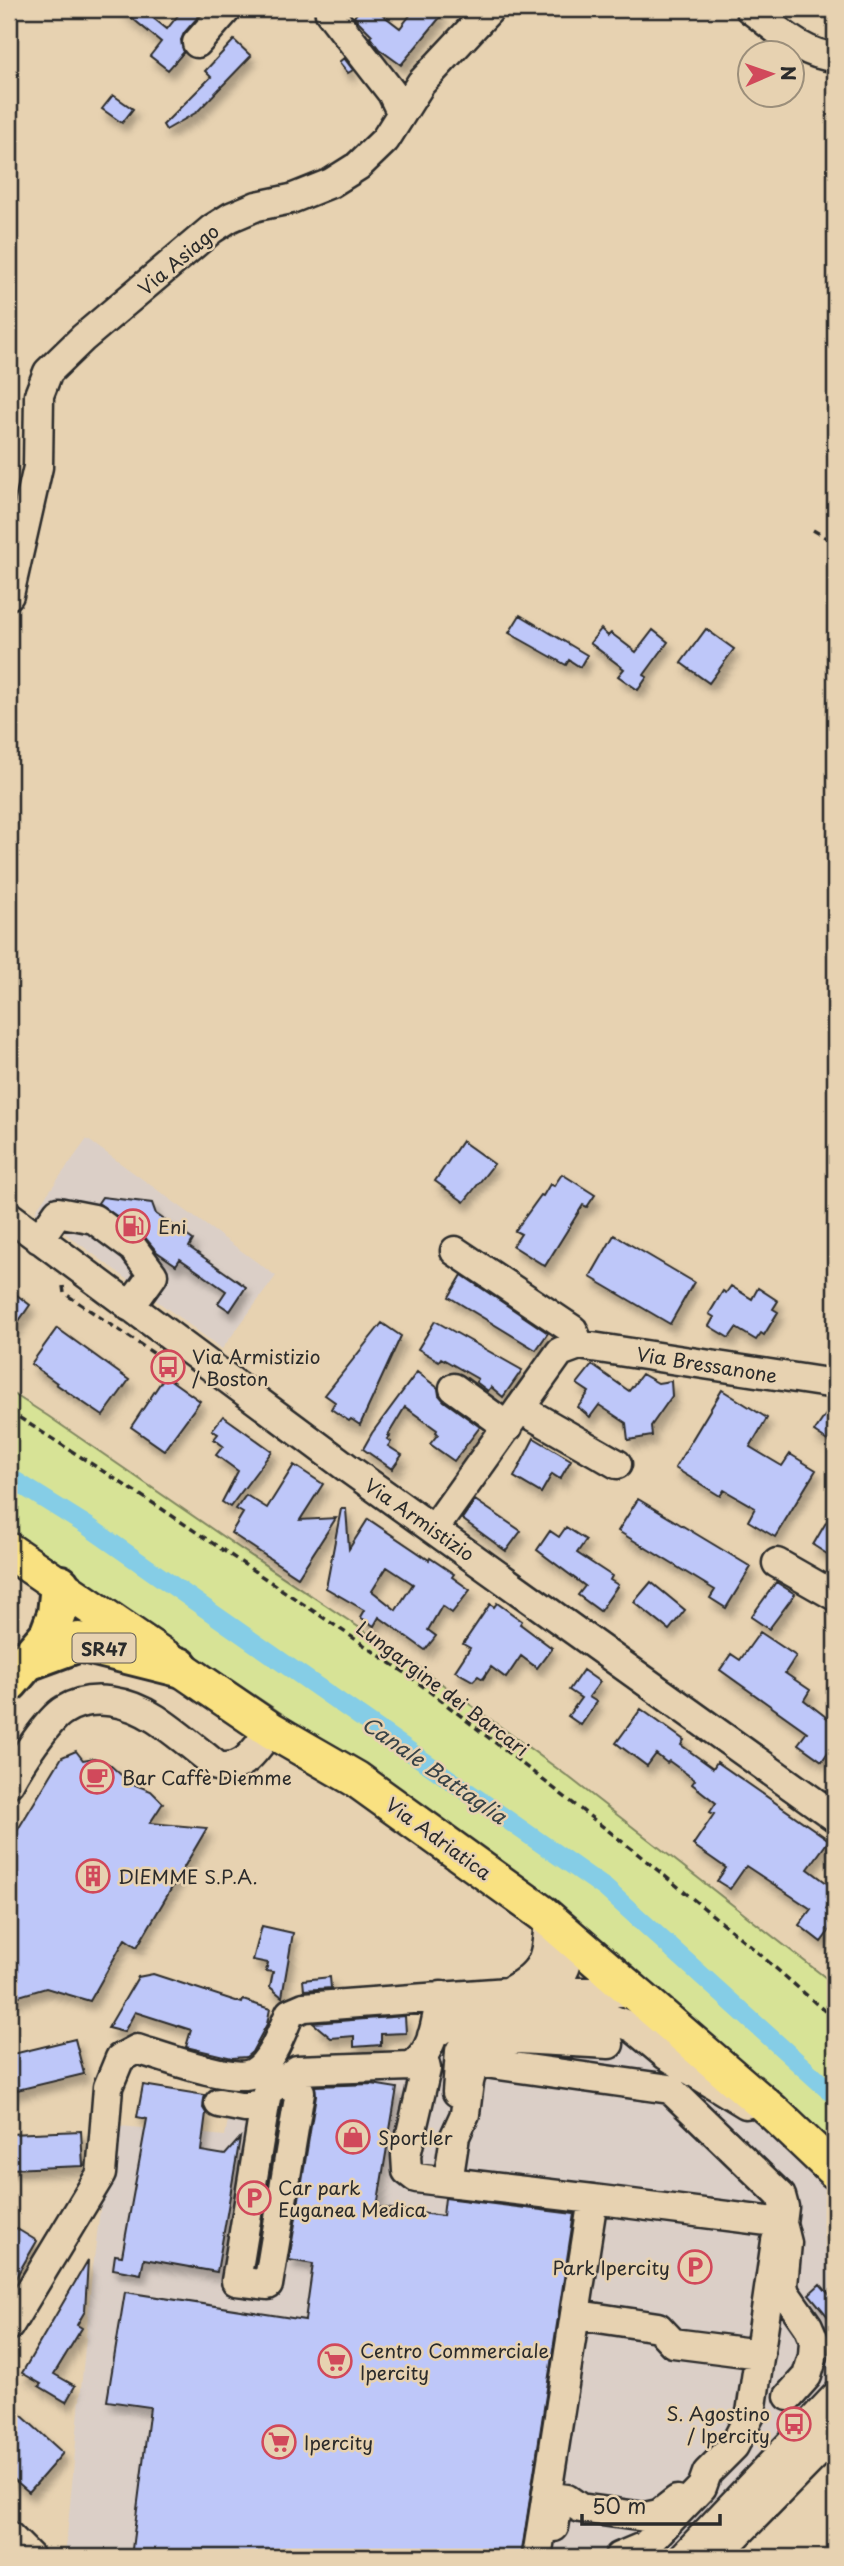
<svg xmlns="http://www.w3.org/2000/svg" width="844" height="2566" font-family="'Playpen Sans',sans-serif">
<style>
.built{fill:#dbcfc7}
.green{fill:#d7e396;stroke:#818760;stroke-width:2}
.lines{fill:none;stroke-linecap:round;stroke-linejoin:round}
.canal{stroke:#85cde6;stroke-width:19}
.building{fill:#bec7f9;stroke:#2b2b2b;stroke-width:2;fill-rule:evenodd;filter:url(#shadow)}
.minor-casing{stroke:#2b2b2b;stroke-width:33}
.major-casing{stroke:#2b2b2b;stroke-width:40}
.highway-casing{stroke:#2b2b2b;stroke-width:44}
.path{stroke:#2b2b2b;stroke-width:3.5;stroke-dasharray:7 5;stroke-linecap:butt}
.minor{stroke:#e7d2b1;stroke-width:28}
.major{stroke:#f9e181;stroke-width:35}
.highway{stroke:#f9e181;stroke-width:38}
.labels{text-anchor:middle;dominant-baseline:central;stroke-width:5;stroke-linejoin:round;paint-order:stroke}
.shield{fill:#e7d2b1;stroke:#635d53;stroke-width:2}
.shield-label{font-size:18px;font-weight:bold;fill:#2b2b2b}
.street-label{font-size:19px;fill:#2b2b2b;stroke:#e7d2b1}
.poi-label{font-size:19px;fill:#2b2b2b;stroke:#e7d2b1;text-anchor:start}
.water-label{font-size:21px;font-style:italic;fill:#384347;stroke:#e7d2b1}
</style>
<defs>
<filter id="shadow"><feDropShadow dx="4.5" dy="8" stdDeviation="3.5" flood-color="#0004"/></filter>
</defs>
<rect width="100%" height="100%" fill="#e7d2b1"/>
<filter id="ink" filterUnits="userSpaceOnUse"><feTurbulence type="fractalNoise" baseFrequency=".0143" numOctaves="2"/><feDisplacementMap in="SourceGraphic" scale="14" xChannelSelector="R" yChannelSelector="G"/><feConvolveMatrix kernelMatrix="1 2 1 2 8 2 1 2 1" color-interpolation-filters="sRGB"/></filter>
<g filter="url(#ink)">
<path class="built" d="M87 1139 276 1276 222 1349 35 1211Z
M434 2008H619L764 2124 811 2166 835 2190V2390L670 2557H65L91 2284 110 2125 225 2136 237 2072 250 2063 416 2050Z"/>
<path class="green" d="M9 1391 48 1416 241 1549 423 1670 570 1778 835 1985V2145L784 2099 360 1766 9 1531Z"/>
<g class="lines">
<path class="canal" d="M9 1477 89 1527 605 1888 835 2096"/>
</g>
<path class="building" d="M121 9H142L167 29 183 9H205L184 33 181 40 184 52 168 70 150 56 161 42Z
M360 9H375L400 28 415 9H435L442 15 401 65 379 49 370 37 372 35 354 17Z
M234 40 251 56 197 112 166 130 163 125 211 77 205 71Z
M344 58 353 70 348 73 339 62Z
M113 95 133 109 122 123 102 109Z
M520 615 587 655 580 667 569 660 566 665 509 633Z
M601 629 608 636 611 633 636 652 653 630 668 642 644 675 647 677 638 690 618 676 624 669 590 643Z
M706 629 734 649 709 683 681 663Z
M462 1141 494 1164 464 1202 435 1181Z
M562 1174 595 1195 587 1207 583 1205 545 1266 513 1246 521 1234 515 1231 541 1195 543 1196 550 1184 554 1186Z
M102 1197 152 1203 156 1214 193 1240 189 1247 246 1287 230 1311 218 1303 226 1291 180 1259 176 1265 157 1252 143 1235 98 1203Z
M614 1235 694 1282 670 1324 590 1277Z
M462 1275 548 1333 536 1350 449 1297Z
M731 1286 752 1299 758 1288 778 1301 773 1309 778 1312 764 1335 761 1333 756 1340 736 1328 729 1338 709 1326 714 1317 709 1314 723 1291 726 1293Z
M9 1289 30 1305 9 1335Z
M435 1321 522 1370 503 1397 491 1387 488 1391 476 1382 478 1379 441 1358 439 1361 418 1349Z
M382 1323 401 1336 360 1425 351 1419 349 1421 331 1409 335 1402 325 1395Z
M57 1328 129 1380 103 1416 56 1384 57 1383 31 1364Z
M592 1365 629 1391 642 1374 658 1383 671 1381 672 1396 651 1426 652 1436 628 1440 626 1423 599 1405 590 1417 578 1407 589 1392 577 1384Z
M417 1372 438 1388 439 1395 444 1401 480 1427 454 1461 430 1444 438 1434 436 1432 437 1430 405 1407 388 1435 390 1436 387 1439 391 1442 388 1446 402 1455 392 1469 363 1449 372 1433Z
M165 1376 200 1401 164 1450 131 1427Z
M722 1390 767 1418 750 1447 782 1466 790 1454 816 1470 775 1537 748 1521 755 1508 724 1490 720 1496 675 1468Z
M835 1401V1446L814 1432Z
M223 1416 272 1451 230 1507 222 1502 238 1471 216 1455 223 1446 214 1439 218 1434 212 1430Z
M534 1438 571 1460 560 1479 552 1474 541 1493 514 1477Z
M294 1465 323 1484 300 1520 336 1518 298 1577 231 1533 243 1513 236 1509 246 1495 267 1508Z
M638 1499 751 1567 726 1608 710 1598 715 1590 618 1531Z
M475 1500 521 1531 506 1551 462 1519Z
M835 1507V1559L813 1545Z
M341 1509H346L349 1549 368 1519 429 1560 430 1558 454 1574 452 1577 470 1590 452 1613 442 1606 428 1630 436 1636 425 1650 379 1617 374 1626 360 1617 364 1610 326 1588ZM387 1567 413 1584 396 1610 372 1591Z
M566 1527 586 1540 577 1553 612 1576 610 1580 618 1585 600 1611 578 1595 585 1586 537 1550 550 1531 559 1537Z
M651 1582 685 1610 669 1630 634 1602Z
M776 1582 795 1594 769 1629 751 1617Z
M497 1603 522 1621 520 1624 552 1648 537 1668 521 1656 506 1678 491 1667 483 1679 478 1676 473 1681 455 1671 470 1648 463 1644 490 1604 494 1607Z
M760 1632 796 1656 785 1673 810 1690 804 1700 835 1724V1742L822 1761 798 1744 807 1732 720 1670 731 1654 740 1660Z
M583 1670 600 1682 589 1697 597 1702 581 1725 568 1716 581 1698 569 1690Z
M641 1709 684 1740 681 1745 713 1768 717 1762 829 1840 808 1869 835 1889V1896L826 1909 835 1917V1923L821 1942 799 1925 811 1909 746 1866 730 1889 717 1881 726 1868 693 1845 714 1814 710 1812 716 1803 692 1784 695 1780 669 1761 667 1763 656 1754 647 1766 616 1743Z
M76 1751 83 1760 94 1758 109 1764 130 1783 151 1791 163 1803 150 1823 207 1828 137 1947 125 1939 90 2001 46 1988 9 1999V1844L62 1757Z
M262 1926 293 1933 282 1997 270 1987 273 1972 266 1971 268 1963 253 1960Z
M153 1974 242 2003 243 2000 270 2009 267 2024 252 2052 246 2057 232 2058 186 2047 191 2030 135 2012 124 2032 108 2028 138 1977Z
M330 1977 331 1988 304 1990 303 1980Z
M405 2016 406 2033 381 2034V2045L354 2047V2036L331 2038 313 2023Z
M75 2039 84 2074 9 2092V2055Z
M372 2084 397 2088 377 2207 443 2216 445 2198 574 2214 521 2557H131L150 2407 107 2401 125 2292 305 2320 313 2264 289 2260 316 2095 315 2086Z
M143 2085 205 2095 203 2108 206 2113 201 2151 225 2155 240 2138 217 2272 144 2259 141 2274 113 2269 115 2255 122 2256 147 2119 137 2117Z
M81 2131 83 2166 9 2169V2134Z
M9 2224 37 2241 9 2289Z
M88 2260 85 2311 77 2325 82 2328 54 2374 75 2386 66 2402 39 2386 41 2384 22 2373Z
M820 2284 835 2301V2325L809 2294Z
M9 2404 63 2453 29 2492 9 2475Z"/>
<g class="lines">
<defs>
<path id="minor" d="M332 9 330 13 392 93 401 112
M750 9C776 28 802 55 835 57
M197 43 227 9
M9 595 38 467 39 395 48 372 83 338 212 229 231 217 257 206 291 199 331 183 358 166 385 140 421 83 490 9
M9 1216 349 1469 835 1817
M39 1239 58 1212 94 1219 133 1248 153 1275 130 1307
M455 1251 573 1330 579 1345
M454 1388 508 1427
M521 1409 617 1464
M434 1529 560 1352 579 1345 835 1384
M777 1563 835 1596
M9 1783C18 1766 48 1719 64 1710 92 1692 130 1702 156 1719 177 1733 197 1750 217 1766 245 1772 254 1750 271 1730
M547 1991C566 1978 569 1959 571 1937
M508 1992C545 1972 546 1959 549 1919
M432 2036 460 2016 484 2014 609 2018 632 2027 666 2055 746 2104
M423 2056 426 2069 406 2155 407 2171 416 2178 448 2182
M283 2081 300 2092 268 2285 236 2281 267 2092 297 2070 411 2066C434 2053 436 2020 441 1996
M457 2092 460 2051 466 2041 482 2037 609 2044
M219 2103 245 2108 255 2105
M593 2199 782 2223 787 2243 783 2285 785 2293 808 2326 814 2340 813 2356 807 2376 789 2396
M585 2316 658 2327 673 2343 760 2354
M9 2326 101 2174 108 2087 120 2058 137 2049C160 2056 234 2083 253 2073 271 2064 282 2031 290 2013L304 2007 508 1992H635
M554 2527 559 2498 567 2499 580 2508 645 2517 659 2514 677 2500
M9 2536 30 2557
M537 2557 593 2199 448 2182 455 2136 465 2114 469 2082 472 2070 477 2065 485 2063 670 2089 781 2196 784 2207 782 2223 776 2241 751 2413 734 2446 707 2473 702 2487 645 2546 619 2557
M683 2557 835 2397
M715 2557 835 2435"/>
<path id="major" d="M9 1551 271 1730 356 1779 542 1913 773 2112 835 2171"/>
<path id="highway" d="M30 1660 79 1642 179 1667
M9 1682 49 1635 57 1614 60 1585"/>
</defs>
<use href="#minor" class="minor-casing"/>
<use href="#major" class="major-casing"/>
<use href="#highway" class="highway-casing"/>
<path class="path" d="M813 530 835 543
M63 1286 64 1293 159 1357
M9 1411 159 1507 407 1674 633 1850 748 1944 835 2020"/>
<use href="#minor" class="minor"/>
<use href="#major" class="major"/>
<use href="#highway" class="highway"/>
</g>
</g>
<defs>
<symbol id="fuel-ring" viewBox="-11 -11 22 22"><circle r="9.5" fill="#e7d2b1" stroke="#d1495b" stroke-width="1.5"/><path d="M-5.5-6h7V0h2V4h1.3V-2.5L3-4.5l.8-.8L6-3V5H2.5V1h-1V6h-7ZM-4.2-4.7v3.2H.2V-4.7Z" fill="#d1495b"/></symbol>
<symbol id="bus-ring" viewBox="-11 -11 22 22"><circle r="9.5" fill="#e7d2b1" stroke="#d1495b" stroke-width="1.5"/><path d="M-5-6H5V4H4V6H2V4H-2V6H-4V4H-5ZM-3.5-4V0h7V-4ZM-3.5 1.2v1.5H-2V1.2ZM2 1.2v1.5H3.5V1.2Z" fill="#d1495b"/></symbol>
<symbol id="cafe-ring" viewBox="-11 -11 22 22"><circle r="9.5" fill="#e7d2b1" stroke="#d1495b" stroke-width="1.5"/><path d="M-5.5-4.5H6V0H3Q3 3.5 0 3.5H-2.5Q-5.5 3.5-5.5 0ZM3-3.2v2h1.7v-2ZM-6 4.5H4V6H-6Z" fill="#d1495b"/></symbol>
<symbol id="building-ring" viewBox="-11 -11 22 22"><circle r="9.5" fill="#e7d2b1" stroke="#d1495b" stroke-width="1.5"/><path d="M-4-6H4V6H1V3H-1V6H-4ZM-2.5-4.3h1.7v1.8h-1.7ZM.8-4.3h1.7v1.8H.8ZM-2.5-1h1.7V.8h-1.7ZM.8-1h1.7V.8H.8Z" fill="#d1495b"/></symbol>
<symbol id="shop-ring" viewBox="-11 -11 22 22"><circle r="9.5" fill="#e7d2b1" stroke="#d1495b" stroke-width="1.5"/><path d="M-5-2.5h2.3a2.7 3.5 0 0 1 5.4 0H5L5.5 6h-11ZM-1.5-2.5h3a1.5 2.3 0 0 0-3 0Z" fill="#d1495b"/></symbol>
<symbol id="parking-ring" viewBox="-11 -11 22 22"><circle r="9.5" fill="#e7d2b1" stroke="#d1495b" stroke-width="1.5"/><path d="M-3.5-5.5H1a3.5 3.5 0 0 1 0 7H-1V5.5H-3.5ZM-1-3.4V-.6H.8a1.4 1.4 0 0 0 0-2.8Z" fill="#d1495b"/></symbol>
<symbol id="supermarket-ring" viewBox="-11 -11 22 22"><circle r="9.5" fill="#e7d2b1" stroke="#d1495b" stroke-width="1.5"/><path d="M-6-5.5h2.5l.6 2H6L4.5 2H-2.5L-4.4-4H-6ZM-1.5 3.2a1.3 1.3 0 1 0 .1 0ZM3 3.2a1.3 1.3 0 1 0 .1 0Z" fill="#d1495b"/></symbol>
</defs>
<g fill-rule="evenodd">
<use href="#fuel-ring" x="114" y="1207" width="38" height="38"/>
<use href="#bus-ring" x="149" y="1348" width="38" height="38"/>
<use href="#cafe-ring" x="78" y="1758" width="38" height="38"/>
<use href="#building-ring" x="74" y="1857" width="38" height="38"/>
<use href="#shop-ring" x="334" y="2118" width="38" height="38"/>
<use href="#parking-ring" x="235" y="2179" width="38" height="38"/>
<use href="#parking-ring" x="676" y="2248" width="38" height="38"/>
<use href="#supermarket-ring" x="316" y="2342" width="38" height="38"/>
<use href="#bus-ring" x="775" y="2405" width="38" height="38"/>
<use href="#supermarket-ring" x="260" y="2423" width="38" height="38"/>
</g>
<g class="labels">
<rect class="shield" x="72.5" y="1633.5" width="63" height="29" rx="5"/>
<g class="shield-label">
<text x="104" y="1648">SR47</text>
</g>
<g class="street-label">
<text transform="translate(178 259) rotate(-40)">Via Asiago</text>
<text transform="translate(707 1364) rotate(9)">Via Bressanone</text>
<text transform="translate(420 1519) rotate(35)">Via Armistizio</text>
<text transform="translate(443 1688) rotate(37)">Lungargine dei Barcari</text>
<text transform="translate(439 1838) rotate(36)">Via Adriatica</text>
</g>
<g class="poi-label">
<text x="158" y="1226">Eni</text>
<text x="192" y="1356">Via Armistizio<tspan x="192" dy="22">/ Boston</tspan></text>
<text x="122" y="1777">Bar Caffè Diemme</text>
<text x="118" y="1876">DIEMME S.P.A.</text>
<text x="378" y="2137">Sportler</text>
<text x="278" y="2187">Car park<tspan x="278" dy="22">Euganea Medica</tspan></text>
<text x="670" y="2267" text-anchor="end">Park Ipercity</text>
<text x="360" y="2350">Centro Commerciale<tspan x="360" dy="22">Ipercity</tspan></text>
<text x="770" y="2413" text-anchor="end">S. Agostino<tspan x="770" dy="22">/ Ipercity</tspan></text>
<text x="304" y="2442">Ipercity</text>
</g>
<g class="water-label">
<text transform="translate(435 1769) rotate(35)">Canale Battaglia</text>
</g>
</g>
<rect width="844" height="2566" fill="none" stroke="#e7d2b1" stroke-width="35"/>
<rect x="18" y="18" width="809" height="2531" fill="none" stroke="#2b2b2b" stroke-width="2.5" filter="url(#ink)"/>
<g transform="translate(771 74) rotate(88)"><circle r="33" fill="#e7d2b1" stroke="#9c8f7b" stroke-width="2"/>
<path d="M0-5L12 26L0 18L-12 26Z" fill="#d1495b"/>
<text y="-10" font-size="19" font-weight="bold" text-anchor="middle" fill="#2b2b2b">N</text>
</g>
<path d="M582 2514v10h138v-10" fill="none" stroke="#2b2b2b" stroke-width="3.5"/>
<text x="592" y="2514" font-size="21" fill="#2b2b2b" stroke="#e7d2b1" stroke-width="5" paint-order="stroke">50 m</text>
</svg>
